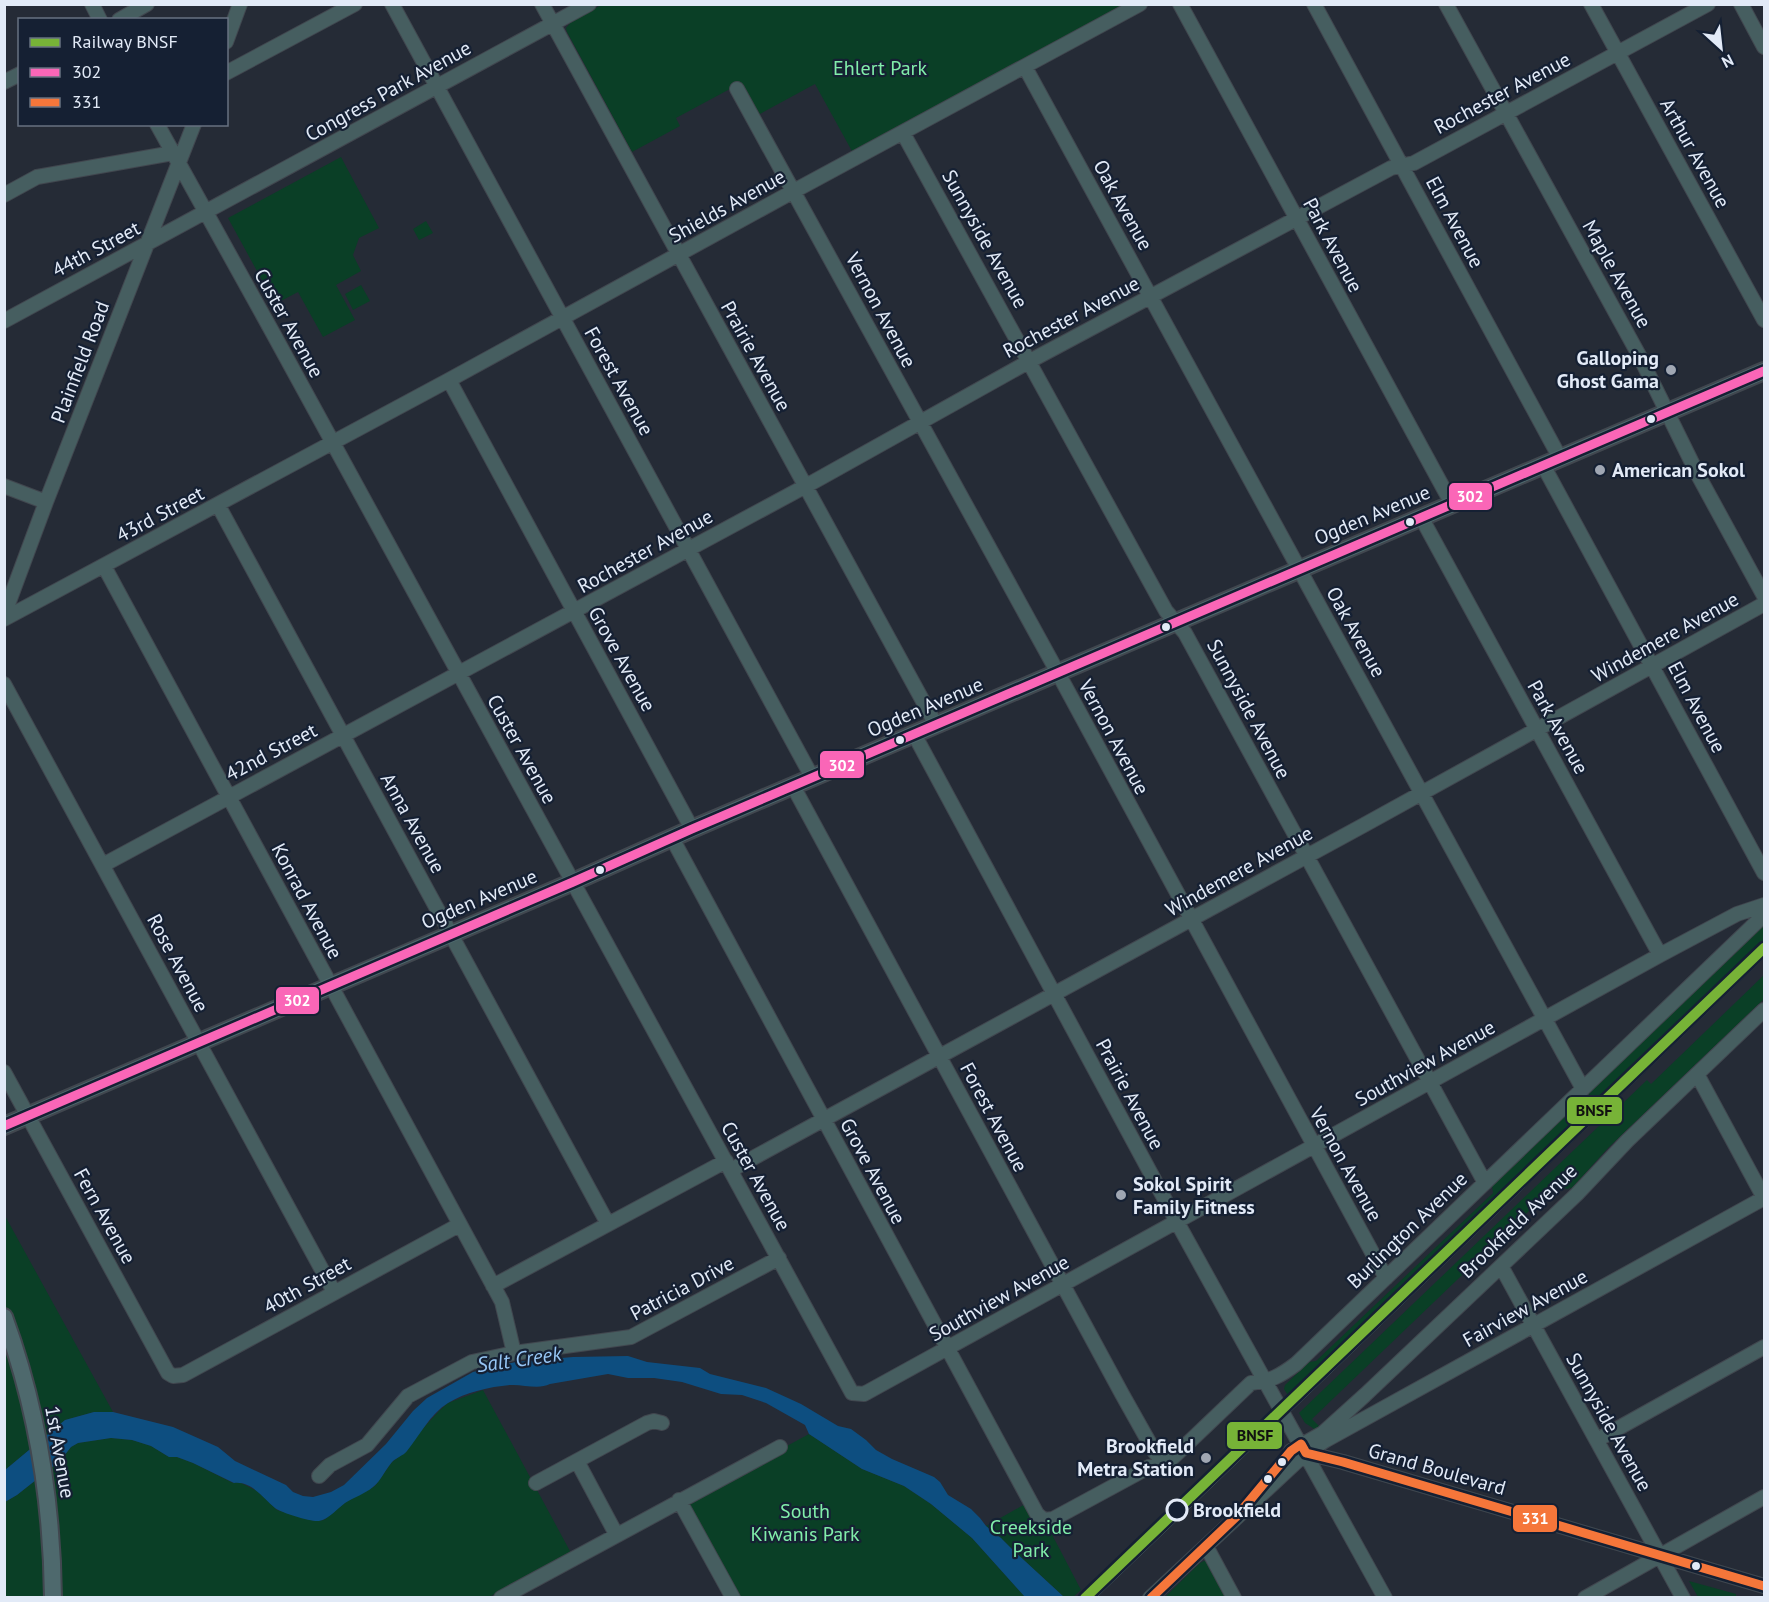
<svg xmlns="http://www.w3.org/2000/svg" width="1769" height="1602" font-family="'PT Sans',sans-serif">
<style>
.green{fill:#0a3f26}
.water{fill:#0d4e80}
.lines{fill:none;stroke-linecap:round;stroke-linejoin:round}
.minor-casing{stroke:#41474f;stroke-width:16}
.major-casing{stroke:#41474f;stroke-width:20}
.minor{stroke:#465e60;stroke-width:14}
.major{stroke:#4e696d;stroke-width:16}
.rail-casing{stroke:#5b6c70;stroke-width:4.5}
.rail{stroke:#152033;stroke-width:2;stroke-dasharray:7;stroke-linecap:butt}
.bus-1-casing{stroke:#152033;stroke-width:14}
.bus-2-casing{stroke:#152033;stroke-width:14}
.bus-1{stroke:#fa66b7;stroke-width:9}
.bus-2{stroke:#f5763a;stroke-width:9}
.rail-1-casing{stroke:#152033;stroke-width:15}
.rail-1{stroke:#77b337;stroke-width:10}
.poi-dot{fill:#a0a7b3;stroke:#152033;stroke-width:2}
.bus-dot{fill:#e2eaf7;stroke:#152033;stroke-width:2}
.stop-dot{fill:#152033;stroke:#e2eaf7;stroke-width:3}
.labels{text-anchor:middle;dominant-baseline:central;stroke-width:4.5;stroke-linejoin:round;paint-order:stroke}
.park-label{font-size:20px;fill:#81eeaa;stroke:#152033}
.street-label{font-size:20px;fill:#e2eaf7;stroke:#152033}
.poi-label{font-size:20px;font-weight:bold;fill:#e2eaf7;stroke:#152033;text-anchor:end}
.stop-label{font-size:20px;font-weight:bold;fill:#e2eaf7;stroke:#152033;text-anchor:start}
.water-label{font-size:21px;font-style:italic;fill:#97c7f6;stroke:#152033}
.line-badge{stroke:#152033;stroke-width:2}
.badge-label{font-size:16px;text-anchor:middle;font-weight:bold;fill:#fff}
.pale-badge-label{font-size:16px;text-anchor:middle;font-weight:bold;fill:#111}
</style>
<rect width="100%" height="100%" fill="#252b36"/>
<path class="green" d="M603 4 1127 5 853 153 815 84 758 115 741 83 676 118 680 126 632 152 567 32 566 28 572 21Z
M341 157 379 228 359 238 353 255 361 271 336 285 355 320 323 337 298 292 275 304 228 218Z
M426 221 433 233 419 240 413 229Z
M361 285 370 301 353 310 345 294Z
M1764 921V942L1289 1397 1284 1389 1285 1385 1309 1362 1316 1361 1493 1193 1492 1185Z
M1764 975V999L1608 1148 1571 1189 1570 1187 1568 1189 1555 1186 1312 1419 1320 1427 1316 1430 1305 1423 1299 1413 1647 1080 1651 1084Z
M4 1214 113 1412H94L65 1420 5 1470Z
M483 1390 571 1553 489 1597 5 1598V1502L17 1495 60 1461 71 1447 78 1443 111 1438 132 1440 151 1446 169 1457H177L193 1463 233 1483 239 1482 257 1491 277 1510 306 1519 316 1521 324 1520 346 1502 375 1486 392 1462 407 1451 417 1435 439 1411 448 1403Z
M809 1434 862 1469 904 1486 931 1504 972 1538 1025 1597H738L689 1508V1501L691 1498Z
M1027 1503 1046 1523 1081 1590 1073 1597H1064L1013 1550 1001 1538 986 1526Z
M1204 1561H1207L1229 1598H1164L1200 1563Z
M1689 1581 1736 1594V1597H1698Z"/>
<path class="water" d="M628 1356 647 1362 700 1368 710 1374 766 1388 801 1404 838 1426 851 1429 866 1440 876 1450 892 1459 934 1477 940 1482 948 1495 971 1509 980 1518 986 1526 1001 1538 1013 1550 1064 1597H1025L972 1538 931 1504 904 1486 862 1469 809 1434 805 1425 766 1403 742 1395 721 1394 682 1382 654 1378H628L608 1374 550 1384C538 1390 523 1384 510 1385 489 1387 466 1392 448 1403 430 1414 420 1435 407 1451 403 1456 397 1457 392 1462 385 1470 381 1481 373 1487 365 1494 354 1497 345 1503 337 1509 329 1519 319 1521 311 1522 282 1513 275 1508 263 1498 252 1481 234 1483L193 1463 177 1457H169L151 1446 132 1440 111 1438 78 1443 71 1447 60 1461 17 1495 5 1502V1470L65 1420 94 1412H113L173 1427 218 1447 235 1461 286 1485 293 1492 303 1496 313 1497 331 1492 344 1485 386 1444 413 1411 427 1398 473 1372 516 1362 573 1357Z"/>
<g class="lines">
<defs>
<path id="minor" d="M92 4 100 20
M392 4 812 777
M542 4 936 725
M1180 4 1452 504
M1314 4 1560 458
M1446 4 1640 357 1698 475 1764 596
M1591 4 1764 320
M1741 4 1764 47
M119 20 147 4
M226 42 240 4
M1025 67 1583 1089
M226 73 355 4
M4 82 20 74
M737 89 1058 673 1386 1278
M157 124 274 335 852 1393 864 1394 1660 955 1737 914 1764 905
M903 133 1166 611 1185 633 1485 1183
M4 195 37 177 173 153
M4 321 589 4
M449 380 692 829
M1543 465 1764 873
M4 486 46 502
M218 505 608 1224
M1421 517 1660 955
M104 566 502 1302 514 1353
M4 615 46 502 194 124
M4 619 449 380 794 191 1140 4
M4 684 334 1292
M914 734 1177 1222 1385 1598
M793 786 1122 1394 1154 1451 1165 1465
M672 838 1037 1514 1044 1520 1053 1519 1149 1467 1165 1465 1251 1383C1271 1381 1280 1376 1296 1364L1764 915
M103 865 815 481 1030 361 1391 168 1414 163 1708 4
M4 1072 168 1373 173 1376 183 1375 459 1225
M1697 1074 1764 1198
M731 1170 1364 825 1764 604
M1501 1266 1683 1598
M493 1286 726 1161
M1597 1440 1764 1347
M1291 1451 1323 1433 1365 1395 1577 1194 1627 1141 1764 1010
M1306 1453 1343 1462 1764 1586
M577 1461 616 1534
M319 1476 330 1465 367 1445 408 1396 472 1362 514 1353 631 1337 779 1258
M536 1483 647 1423 654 1421 662 1423
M679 1500 733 1598
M1206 1546 1234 1598
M501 1598 780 1447
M1150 1598 1306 1453 1326 1440 1764 1198
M1585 1598 1764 1497"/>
<path id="major" d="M4 1126 573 882 692 829 1764 371
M4 1317C37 1407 52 1502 53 1598"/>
</defs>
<use href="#minor" class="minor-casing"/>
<use href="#major" class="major-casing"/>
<use href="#minor" class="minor"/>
<use href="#major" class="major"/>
<defs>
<path id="rail" d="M1093 1598 1764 955"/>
</defs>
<use href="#rail" class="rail-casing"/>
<use href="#rail" class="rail"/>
<defs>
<path id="bus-1" d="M4 1126 573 882 692 829 1764 371"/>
<path id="bus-2" d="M1306 1453 1343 1462 1764 1586
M1151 1598 1236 1517 1291 1451 1301 1444 1306 1453"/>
</defs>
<use href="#bus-1" class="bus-1-casing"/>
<use href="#bus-2" class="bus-2-casing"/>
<use href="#bus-1" class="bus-1"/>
<use href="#bus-2" class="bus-2"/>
<defs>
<path id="rail-1" d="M1085 1598 1764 948"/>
</defs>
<use href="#rail-1" class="rail-1-casing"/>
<use href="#rail-1" class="rail-1"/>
</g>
<g class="poi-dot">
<circle cx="1671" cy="370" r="6"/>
<circle cx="1600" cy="470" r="6"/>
<circle cx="1121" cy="1195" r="6"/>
<circle cx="1206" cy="1458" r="6"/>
</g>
<g class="bus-dot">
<circle cx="1651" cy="419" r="5"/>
<circle cx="1410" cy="522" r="5"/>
<circle cx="1166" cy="627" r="5"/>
<circle cx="900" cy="740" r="5"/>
<circle cx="600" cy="870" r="5"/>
<circle cx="1282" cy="1462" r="5"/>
<circle cx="1268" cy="1479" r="5"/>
<circle cx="1696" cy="1566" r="5"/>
</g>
<circle class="stop-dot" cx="1177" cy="1510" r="10"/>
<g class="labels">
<g class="park-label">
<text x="880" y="68">Ehlert Park</text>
<text x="805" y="1511">South<tspan x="805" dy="23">Kiwanis Park</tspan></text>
<text x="1031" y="1527">Creekside<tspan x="1031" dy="23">Park</tspan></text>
</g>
<g class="street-label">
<text transform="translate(388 91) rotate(-29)">Congress Park Avenue</text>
<text transform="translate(1502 93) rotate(-28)">Rochester Avenue</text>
<text transform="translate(1695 153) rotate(61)">Arthur Avenue</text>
<text transform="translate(1123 205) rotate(61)">Oak Avenue</text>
<text transform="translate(727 206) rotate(-29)">Shields Avenue</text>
<text transform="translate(1455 222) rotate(62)">Elm Avenue</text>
<text transform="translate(985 239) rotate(61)">Sunnyside Avenue</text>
<text transform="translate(1333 245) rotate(62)">Park Avenue</text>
<text transform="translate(96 249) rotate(-28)">44th Street</text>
<text transform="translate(1617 274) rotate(61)">Maple Avenue</text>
<text transform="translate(881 310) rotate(62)">Vernon Avenue</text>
<text transform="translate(1071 317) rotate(-28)">Rochester Avenue</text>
<text transform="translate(289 323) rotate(61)">Custer Avenue</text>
<text transform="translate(756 356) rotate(61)">Prairie Avenue</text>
<text transform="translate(80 362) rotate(-69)">Plainfield Road</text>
<text transform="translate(619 381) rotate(61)">Forest Avenue</text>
<text transform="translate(160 514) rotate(-28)">43rd Street</text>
<text transform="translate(1372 515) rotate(-23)">Ogden Avenue</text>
<text transform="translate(645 551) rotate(-29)">Rochester Avenue</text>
<text transform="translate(1356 632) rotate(61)">Oak Avenue</text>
<text transform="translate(1665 637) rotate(-29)">Windemere Avenue</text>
<text transform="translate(622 659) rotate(61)">Grove Avenue</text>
<text transform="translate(925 707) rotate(-23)">Ogden Avenue</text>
<text transform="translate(1697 707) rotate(62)">Elm Avenue</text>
<text transform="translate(1249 709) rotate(62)">Sunnyside Avenue</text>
<text transform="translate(1558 727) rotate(61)">Park Avenue</text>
<text transform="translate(1114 737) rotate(62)">Vernon Avenue</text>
<text transform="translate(522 749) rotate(61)">Custer Avenue</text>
<text transform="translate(271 752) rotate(-28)">42nd Street</text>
<text transform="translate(413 823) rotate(61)">Anna Avenue</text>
<text transform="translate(1239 871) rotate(-29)">Windemere Avenue</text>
<text transform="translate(479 899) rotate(-23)">Ogden Avenue</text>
<text transform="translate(307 901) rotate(62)">Konrad Avenue</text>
<text transform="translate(178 963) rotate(62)">Rose Avenue</text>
<text transform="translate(1425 1063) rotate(-29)">Southview Avenue</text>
<text transform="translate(1130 1094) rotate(62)">Prairie Avenue</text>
<text transform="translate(994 1117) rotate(62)">Forest Avenue</text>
<text transform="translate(1346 1164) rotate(61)">Vernon Avenue</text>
<text transform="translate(873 1171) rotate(62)">Grove Avenue</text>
<text transform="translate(756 1176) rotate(61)">Custer Avenue</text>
<text transform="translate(105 1216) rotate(61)">Fern Avenue</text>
<text transform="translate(1518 1221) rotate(-44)">Brookfield Avenue</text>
<text transform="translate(1407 1230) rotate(-44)">Burlington Avenue</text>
<text transform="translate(307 1285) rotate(-29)">40th Street</text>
<text transform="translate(682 1288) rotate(-28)">Patricia Drive</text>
<text transform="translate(999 1298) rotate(-29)">Southview Avenue</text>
<text transform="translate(1525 1308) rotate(-29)">Fairview Avenue</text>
<text transform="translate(1609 1422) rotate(61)">Sunnyside Avenue</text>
<text transform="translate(60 1452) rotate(80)">1st Avenue</text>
<text transform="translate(1437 1469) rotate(16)">Grand Boulevard</text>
</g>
<g class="poi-label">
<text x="1659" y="358">Galloping<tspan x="1659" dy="23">Ghost Gama</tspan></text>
<text x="1612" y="470" text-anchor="start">American Sokol</text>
<text x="1133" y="1184" text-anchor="start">Sokol Spirit<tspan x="1133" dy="23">Family Fitness</tspan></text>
<text x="1194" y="1446">Brookfield<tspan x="1194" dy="23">Metra Station</tspan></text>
</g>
<g class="stop-label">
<text x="1193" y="1510">Brookfield</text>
</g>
<g class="water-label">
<text transform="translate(519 1359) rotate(-8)">Salt Creek</text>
</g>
</g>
<g class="line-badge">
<rect x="1448" y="482" width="45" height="29" rx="6" fill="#fa66b7"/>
<rect x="819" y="750" width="46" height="29" rx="6" fill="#fa66b7"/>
<rect x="275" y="986" width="45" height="29" rx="6" fill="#fa66b7"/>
<rect x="1566" y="1096" width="57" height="29" rx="6" fill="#77b337"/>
<rect x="1226" y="1421" width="57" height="29" rx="6" fill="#77b337"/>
<rect x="1512" y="1504" width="46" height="29" rx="6" fill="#f5763a"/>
</g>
<g class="badge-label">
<text x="1470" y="502">302</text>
<text x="842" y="771">302</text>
<text x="297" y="1006">302</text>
<text x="1535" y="1524">331</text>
</g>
<g class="pale-badge-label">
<text x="1594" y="1116">BNSF</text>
<text x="1255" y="1441">BNSF</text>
</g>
<rect width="1769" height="1602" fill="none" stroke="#e2eaf7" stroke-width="12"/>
<rect x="18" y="18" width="210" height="108" fill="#152033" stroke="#677181" stroke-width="1.5"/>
<rect x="30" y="38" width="30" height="9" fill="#77b337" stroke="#677181" stroke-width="1.5"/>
<text x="72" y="48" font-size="18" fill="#e2eaf7">Railway BNSF</text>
<rect x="30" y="68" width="30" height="9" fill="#fa66b7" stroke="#677181" stroke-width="1.5"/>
<text x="72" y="78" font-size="18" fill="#e2eaf7">302</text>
<rect x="30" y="98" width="30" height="9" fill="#f5763a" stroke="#677181" stroke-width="1.5"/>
<text x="72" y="108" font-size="18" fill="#e2eaf7">331</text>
<g transform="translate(1721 48) rotate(153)" stroke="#152033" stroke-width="4.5" paint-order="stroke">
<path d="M0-4.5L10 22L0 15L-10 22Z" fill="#e2eaf7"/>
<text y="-9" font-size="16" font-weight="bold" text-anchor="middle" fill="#e2eaf7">N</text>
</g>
</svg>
